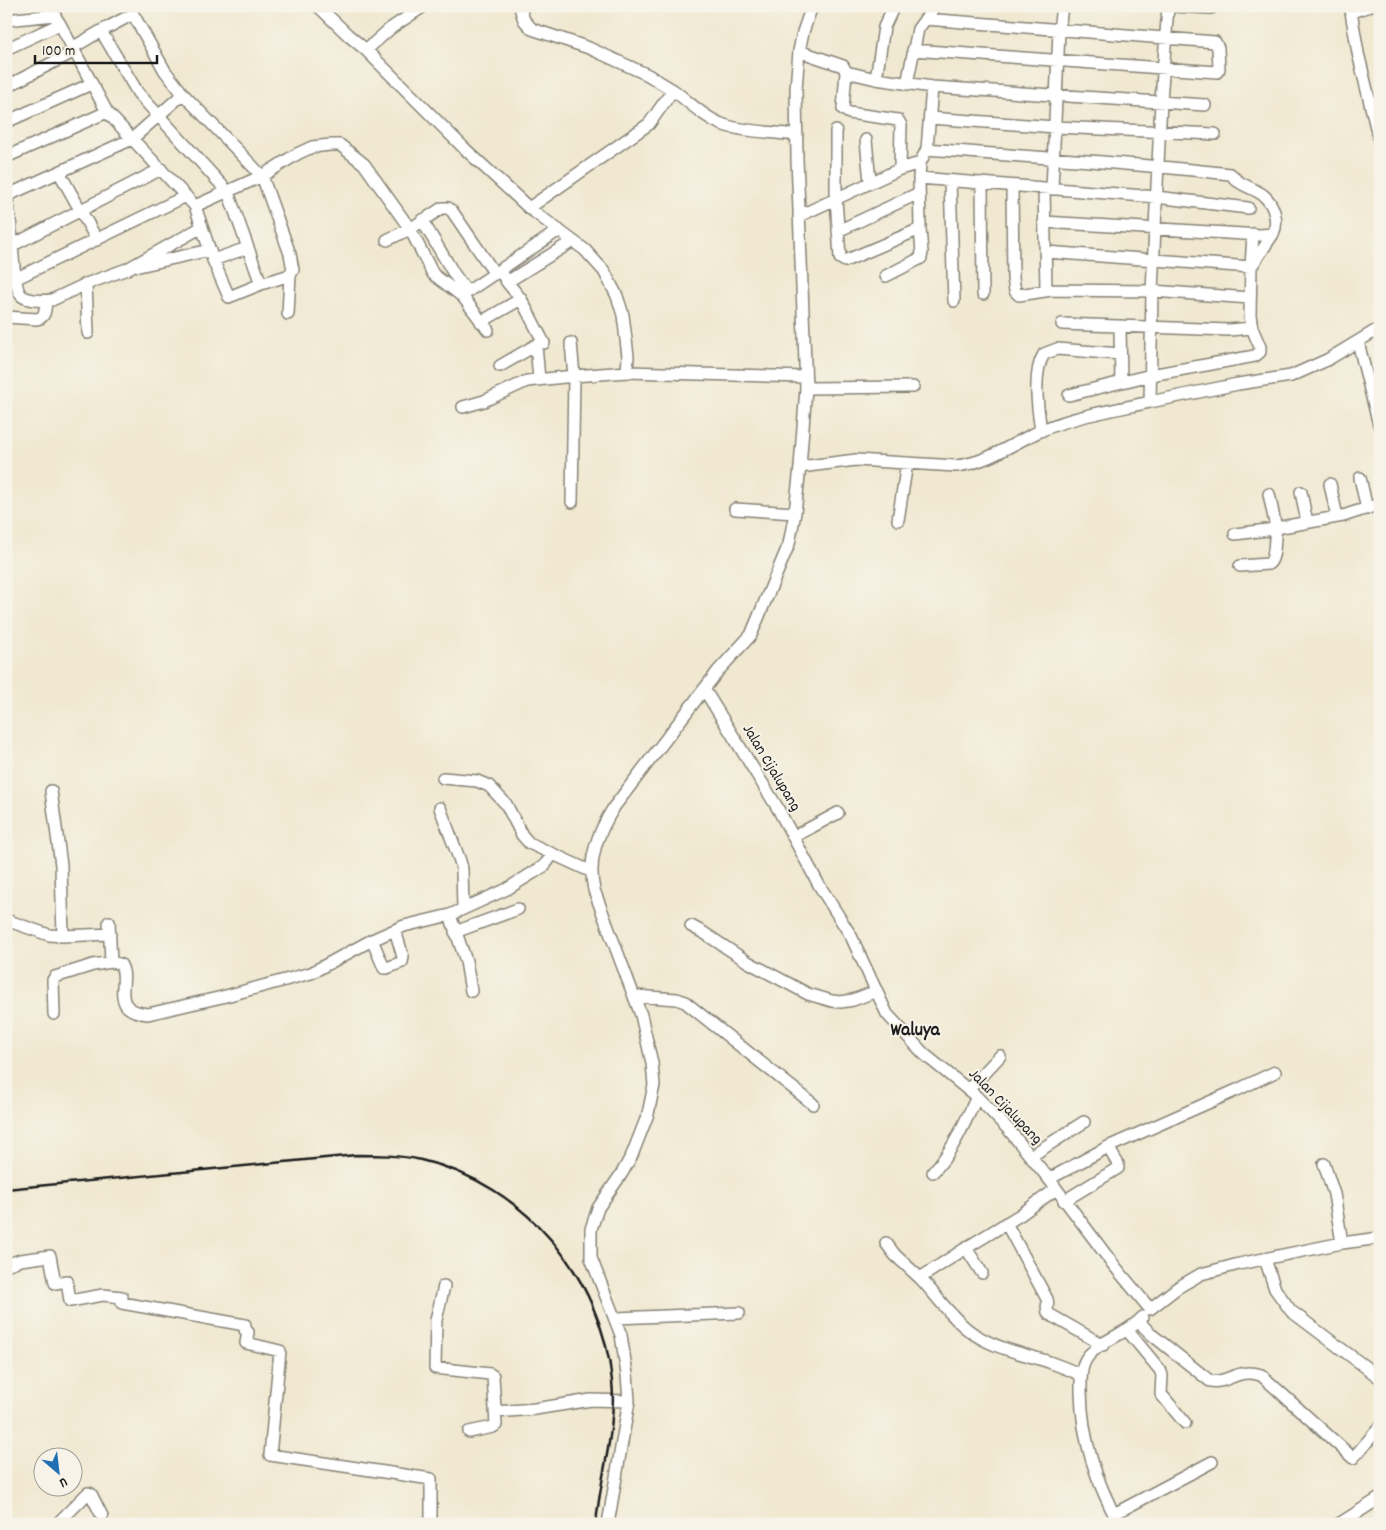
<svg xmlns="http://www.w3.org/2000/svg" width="1386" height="1530" font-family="Dekko,sans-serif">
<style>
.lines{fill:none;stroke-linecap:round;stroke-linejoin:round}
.minor-casing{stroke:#868276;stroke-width:14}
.minor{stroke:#fff;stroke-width:11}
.rail{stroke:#1c1c1c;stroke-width:2.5}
.labels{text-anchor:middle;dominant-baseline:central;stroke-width:4;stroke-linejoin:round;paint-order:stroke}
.street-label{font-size:16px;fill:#1c1c1c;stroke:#f7f3e8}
.quarter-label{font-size:19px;font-weight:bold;fill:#1c1c1c;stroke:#f7f3e8}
</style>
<rect width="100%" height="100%" fill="#f7f3e8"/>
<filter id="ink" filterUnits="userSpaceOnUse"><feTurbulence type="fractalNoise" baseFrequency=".02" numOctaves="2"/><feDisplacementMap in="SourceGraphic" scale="10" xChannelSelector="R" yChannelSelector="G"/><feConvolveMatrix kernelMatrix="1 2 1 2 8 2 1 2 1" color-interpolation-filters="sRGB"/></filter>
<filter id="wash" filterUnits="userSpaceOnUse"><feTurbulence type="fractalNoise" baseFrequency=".0096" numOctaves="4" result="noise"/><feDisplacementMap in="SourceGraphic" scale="20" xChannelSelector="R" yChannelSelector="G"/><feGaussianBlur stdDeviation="1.12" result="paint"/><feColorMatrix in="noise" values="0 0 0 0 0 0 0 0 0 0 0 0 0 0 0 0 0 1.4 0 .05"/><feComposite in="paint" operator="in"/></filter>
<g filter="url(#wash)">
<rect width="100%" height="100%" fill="#f0e8d0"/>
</g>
<g filter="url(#ink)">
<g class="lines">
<defs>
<path id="minor" d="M48 6 60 24 107 112 195 206 262 176 297 154 312 147 330 145H340L364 164 410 229 433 274 463 297 467 292
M318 6 348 35 366 50 465 149 529 208 585 250 604 271 617 296 623 315 628 356 627 372
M521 6V11L524 20 532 29 589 48 648 75 673 90
M894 6 884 27 876 79 932 87 1205 105
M1172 6 1211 8
M1350 6 1358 53 1380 144
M1351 12 1370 6
M6 20 55 15
M101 31 133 14 165 71 183 94
M72 48 101 31 138 93 228 192 261 284
M6 49 60 24
M366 50 391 28 424 6
M913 50 1217 72 1219 69 1218 48 1215 42 925 19
M799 51 843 66 846 72 843 109 849 113 898 120 901 125 900 169
M846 72 876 79
M907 84 918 29 935 6
M6 87 73 52
M932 87 927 149 920 163 919 178 1156 197 1248 208
M930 118 1055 127 1215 134
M6 122 91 84
M836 131V198L840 258 845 261 920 229
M866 140 870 182
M927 149C1028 157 1129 162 1230 174 1232 175 1234 177 1235 179 1243 186 1255 189 1263 195 1274 204 1279 221 1273 234L1260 235 1044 222
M6 157 107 112
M59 172 97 240
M950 181 954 301
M982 184 983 294
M1012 187 1013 278 1015 291 1019 295 1051 290 1152 291 1250 298
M1044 189 1046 290
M1052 189 1059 31 1062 6
M6 196 132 139 183 94 262 176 290 254 293 270 290 275 261 284 229 297 213 260 202 227
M6 197C14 217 10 287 22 296 28 301 45 301 52 300L86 284
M529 208 649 124 673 90C689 102 705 118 724 125 743 132 776 132 797 135
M799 216 900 169 920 163
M422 220 454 274 467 292 500 270
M838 231 919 193
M387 240 410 229 442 208H448L452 211 495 274
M13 245 161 169
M1046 252 1251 267 1273 234
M213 260 247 248
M139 266 210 250
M886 276 921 258 922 252 920 229 919 178
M15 279 186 196
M507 282 573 241
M463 297 488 330
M288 314 290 275
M6 317 37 319C46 317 45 309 46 301
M481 322 521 299
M1062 324 1229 330 1252 328
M1120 327 1121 382
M88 333 86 284 127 269 202 227 195 206
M1358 342 1379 425
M544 343 521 299 507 282 500 270 559 230
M500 366 536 345 539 379
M806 388 913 387
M1069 395 1151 375 1255 356 1260 352V347L1252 328 1250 315 1251 267 1253 234
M1150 402 1238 384 1291 376 1327 360 1380 328
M463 407 484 401 527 381 574 376 571 343
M1041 431C1038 410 1032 373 1044 354L1057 349 1120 354
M800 467 856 460 956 466C987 463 1011 444 1040 431 1074 416 1114 410 1150 402L1152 291 1161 101 1168 6
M1360 478 1367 509
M1330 484 1337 517
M1301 492 1307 522
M1269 494 1276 528 1343 516 1380 504
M572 502 574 376 627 372 805 377
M735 509 795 513
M898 520 907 463
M1235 534 1267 530 1276 528C1274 538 1276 560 1268 564L1240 566
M704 689 777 807 819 885 851 936 887 1014 924 1054 977 1097 1009 1130 1049 1179 1112 1263 1150 1309 1177 1288 1201 1274 1239 1264 1342 1243 1380 1238
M443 778 477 781 489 786 506 804 522 835 529 843 592 872
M51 791 61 865 63 936
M440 808 460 861 462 869 463 909
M793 837 838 813
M450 915 466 961 471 991
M6 920 49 935 63 936 110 934
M109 922 111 962
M691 926 704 933 748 962 808 994 832 1001 841 1002 853 1000 877 991
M455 932 518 909
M372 940 384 968H387L402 962 403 957 395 930
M635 996 677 999 685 1002 813 1104
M54 1014 53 980 55 977 93 965 111 962 120 964C132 980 106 1010 148 1014L222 997 311 973 372 940 404 926 450 915 507 889 544 866 553 854
M969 1089 1000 1056
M1031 1156 1084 1122
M1324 1164 1334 1194 1342 1243
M933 1172C954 1150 964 1123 977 1097
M1049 1179 1108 1147
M1056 1189 1020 1215 966 1248 920 1278C936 1295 949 1315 967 1329 991 1348 1021 1353 1049 1362 1060 1366 1071 1370 1081 1375
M1064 1201 1118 1168V1164L1108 1147 1237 1090 1275 1072
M1006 1223 1047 1299C1049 1304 1045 1309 1049 1314L1103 1345
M886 1243 895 1255 920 1278
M966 1248 982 1273
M1265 1259 1275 1289 1291 1311 1380 1378
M6 1265 20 1260 50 1256 55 1283 67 1281 70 1301 103 1295 122 1297V1303L245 1325V1330L248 1332 246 1343 280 1351 270 1455 431 1479V1524
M444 1286 436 1320 435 1368 490 1374 493 1376 496 1425 493 1427 469 1432
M616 1318 739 1313
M1139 1322 1151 1334 1210 1381C1227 1385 1237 1367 1261 1375L1353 1458 1380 1427
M1127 1330 1160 1370 1162 1375 1161 1394 1185 1423
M495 1412 535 1409 591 1400 629 1401
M1114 1514 1212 1462
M57 1524 88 1493 91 1494 102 1516
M608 1524 629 1401 627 1374 621 1335 591 1258V1229L598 1208 622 1173 632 1155 648 1114 654 1085 652 1063 641 1015 594 890C587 859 598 833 614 807L718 671 751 635 789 544 795 513 800 467 806 388 797 159 796 89 799 51 803 32 812 6
M1119 1524C1096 1481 1082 1441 1081 1392 1081 1379 1080 1365 1089 1355 1104 1338 1128 1334 1143 1317
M1339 1524 1380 1498"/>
</defs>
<use href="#minor" class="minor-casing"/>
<use href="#minor" class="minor"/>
<path class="rail" d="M6 1189 356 1155C378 1155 400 1155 421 1160 523 1183 602 1276 612 1381 617 1429 600 1476 596 1524"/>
</g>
</g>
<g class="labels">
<g class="street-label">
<text transform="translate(771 768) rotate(59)">Jalan Cijalupang</text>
<text transform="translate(1005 1107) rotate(46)">Jalan Cijalupang</text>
</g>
<g class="quarter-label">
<text x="915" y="1031">Waluya</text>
</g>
</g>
<rect width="1386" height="1530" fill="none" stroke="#f7f3e8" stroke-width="25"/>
<g transform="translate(58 1472) rotate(152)"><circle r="24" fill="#f7f3e8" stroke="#9f9d96"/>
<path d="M0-4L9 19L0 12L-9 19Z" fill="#1f6fb2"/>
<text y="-8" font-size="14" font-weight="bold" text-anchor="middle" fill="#1c1c1c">U</text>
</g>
<path d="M35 55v8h122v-8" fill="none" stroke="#1c1c1c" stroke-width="2.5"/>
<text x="42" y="55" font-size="15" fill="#1c1c1c" stroke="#f7f3e8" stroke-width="4" paint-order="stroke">100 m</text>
</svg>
